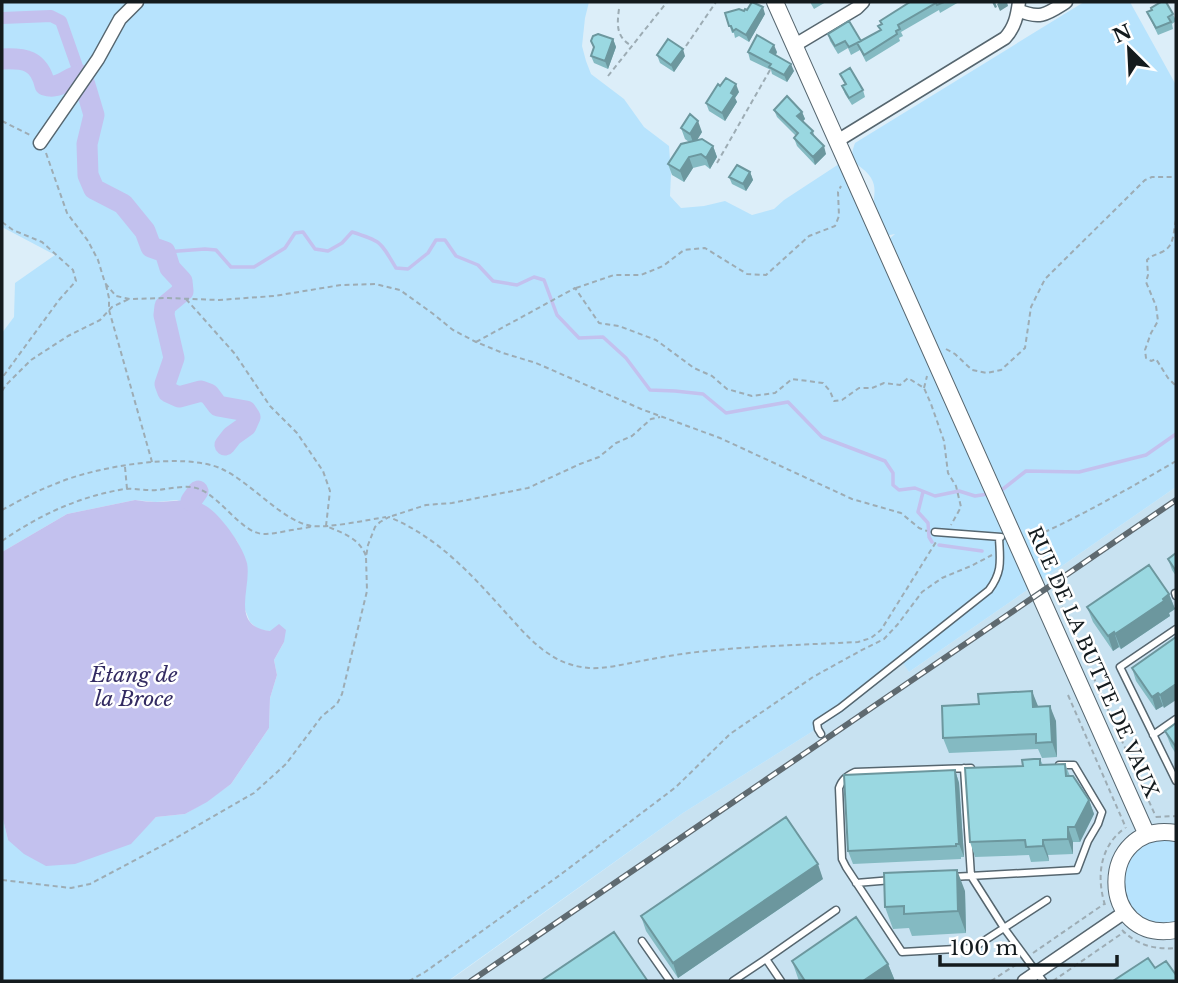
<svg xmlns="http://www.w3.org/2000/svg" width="1178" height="983" font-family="'Libre Baskerville',serif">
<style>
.built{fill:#c8e2f1}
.green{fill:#b7e3fd}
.water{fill:#c3c1ee}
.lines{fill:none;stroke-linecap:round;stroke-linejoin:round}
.stream{stroke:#c3c1ee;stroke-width:3.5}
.canal{stroke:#c3c1ee;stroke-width:12}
.river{stroke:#c3c1ee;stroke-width:21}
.service-casing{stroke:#56666f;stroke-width:9}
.minor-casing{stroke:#56666f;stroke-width:15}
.tertiary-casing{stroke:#56666f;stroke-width:18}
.path{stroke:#9dacb4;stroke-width:2;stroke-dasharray:5 3.5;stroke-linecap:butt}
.service{stroke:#fff;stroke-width:6}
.minor{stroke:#fff;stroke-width:12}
.tertiary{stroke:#fff;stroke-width:16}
.rail-casing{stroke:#5f6a70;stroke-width:6}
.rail{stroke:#fff;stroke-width:3.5;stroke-dasharray:10;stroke-linecap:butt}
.wall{fill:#84bac2}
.shaded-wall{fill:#6c979e}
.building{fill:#9ad8e1;stroke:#6c979e;stroke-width:2}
.labels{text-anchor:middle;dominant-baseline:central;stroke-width:5;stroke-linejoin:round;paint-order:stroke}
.street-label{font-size:19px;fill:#141b1e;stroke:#fff}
.water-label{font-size:21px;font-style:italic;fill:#332b62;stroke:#fff}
</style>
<rect width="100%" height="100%" fill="#dceef9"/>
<path class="built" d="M1176 487V981H449L683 813 840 714 904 663 909 672Z"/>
<path class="green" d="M2 2H589L585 18 582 46 586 61 591 74 624 99 644 127 669 146 671 174 670 196 681 208 704 206 725 201 752 215 774 209 784 200 839 164 879 248 895 234 885 236C882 228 876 219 874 210 872 200 878 189 871 178 862 163 846 166 855 143L1084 2H1130L1176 85V487L909 672 903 663 840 714 683 813 448 981H2V815L8 840 145 828 156 817 185 814 207 801 231 784 269 728 270 698 277 675 274 660 284 642 270 631 259 630 250 622 244 607 247 564 237 541 220 519 177 500 156 502 135 500 67 514 2 552V333L14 317 15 283 55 255 2 227Z
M1176 838V923C1165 922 1154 924 1144 918 1119 902 1117 866 1140 848 1142 846 1147 842 1149 841 1157 838 1168 839 1176 838Z"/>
<path class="water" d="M135 500C142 501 150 502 157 502 173 502 191 497 206 506 221 515 243 546 247 563 252 588 229 626 270 631L279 624 286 630 284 642 274 660 277 675 270 698 269 728 231 784 207 802 185 814 156 817 131 844 75 864 46 866 24 854 8 840 2 815V552L67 514Z"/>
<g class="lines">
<path class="stream" d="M165 252 205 249 216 250 231 267H254L285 248 295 233 303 232 315 249 328 251 342 243 352 232C381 241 380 241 396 268L408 269 428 253 436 240H445L456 256 478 265 493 281 517 285 534 277 544 280 557 315 579 338 603 337 626 358 650 390 675 391 703 394 726 413 788 402 822 437 885 461 893 473V485L899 490 915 488 935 496 959 491 975 496 988 494
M1003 489 1026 471 1079 472 1146 455 1176 434
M923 492 918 512 928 523 929 537 932 542
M939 545 982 551"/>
<path class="canal" d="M2 18 51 16 61 21 80 75"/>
<path class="river" d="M2 59C25 58 39 60 45 85 59 90 67 78 80 75L85 85 94 115 87 144 88 175 94 189 123 204 145 231 151 247 165 252 170 268 182 281 183 291 165 306 164 315 174 358 165 384 168 392 179 397 201 391 209 394 218 406 246 411 250 417 246 426 232 436 225 445
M191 501 198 491"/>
<defs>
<path id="service" d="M935 532 1001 537
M1175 593 1176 596
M1176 629 1120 667 1176 781
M821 734 818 729 817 723 840 708 989 590C1003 571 1000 560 999 537
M1153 735 1176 719
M964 768 971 876 1004 928 1043 981
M971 768 855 772C847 776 842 779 839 788L842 859 846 867 902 952 973 948 1047 900
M952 877 1077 870 1088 841 1098 824 1102 812 1074 765H1059
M856 883 892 880
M642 941 670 981
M766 959 836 910
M733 981 766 959 781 981"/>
<path id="minor" d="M1018 10C1040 20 1047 14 1066 2
M795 45 857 8 863 2
M837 141 1005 38C1015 27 1017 16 1019 2
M40 143 98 59 120 19 137 2
M1024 981 1125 912"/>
<path id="tertiary" d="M775 2 1147 835
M1176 833C1097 820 1096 944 1176 930"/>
</defs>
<use href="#service" class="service-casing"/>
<use href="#minor" class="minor-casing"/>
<use href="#tertiary" class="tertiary-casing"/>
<path class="path" d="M619 9C617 24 616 36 630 45
M686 46 716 2
M608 76 667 2
M2 121 32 136
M46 153 67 213 88 241 98 260 105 283 116 296 130 299 168 298 219 300 274 296 341 285 375 284 400 290 432 313 453 330 476 342 503 353 536 363 641 409 720 438 852 499 901 513 919 528 927 531
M717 163 770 70
M1176 220C1173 232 1175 246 1162 252 1156 255 1152 255 1147 260L1148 275 1146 282 1156 306 1158 321 1151 333 1145 350 1146 358 1151 361 1156 359 1168 378 1176 386
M2 222 13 230 42 242 73 270 76 281 59 300 2 378
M106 285 109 298V310L152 462
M576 288 614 275H641L663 266 684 250 705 248 747 274 766 275 809 236 835 226 839 216 838 192 841 186
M186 299 235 354 270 406 297 433 323 471 330 491 326 526C343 533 359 538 366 556
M476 342 575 288 599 323 619 326 656 340 694 368 712 376 727 389 752 396 775 393 792 379 823 383 830 391 834 401 842 400 859 388H872L884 383 900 385 908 378 924 388 931 404 944 441 948 473 956 486 961 507 951 525
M946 349 955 354 972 370 987 373 1001 370 1025 348 1031 307 1045 279 1145 180 1152 177H1176
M924 388 927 376
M2 391 6 385 31 360 68 336 100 320 112 307 129 299
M125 467 127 489
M2 510C19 501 36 491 55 484 94 467 183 451 222 469 252 483 283 522 312 526 330 528 367 520 386 517
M392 516 426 505 452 503 528 488 580 464 599 457 616 443 632 436 651 419 660 417
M1034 536 1037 551 1156 817
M1029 539C1080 517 1128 489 1176 461
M2 541C39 515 80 496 125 489 135 488 146 491 157 490 170 489 187 484 199 489 221 497 242 534 264 534 276 534 298 528 312 527
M1068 695 1126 828
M1156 817 1176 816
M2 880 71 888 90 884 169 842 254 793 286 764 322 716 337 704 342 694 367 591 366 557 368 545 375 527 380 522 389 517C438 537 472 575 507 614 520 628 533 644 549 654 560 662 575 667 589 668 606 669 624 664 641 661 657 658 673 655 689 653 745 646 801 645 858 642L871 638 881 630 936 542
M1105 905C1096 876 1100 846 1125 828
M1122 930C1137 945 1155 950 1176 948
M1033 953 1104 904
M409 981 425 972 560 875 676 787 730 734 813 677 860 651 884 639 898 624 922 592 942 578 971 566 992 555
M991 981 1017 964
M1053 981 1124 932"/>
<use href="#service" class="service"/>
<use href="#minor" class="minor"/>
<use href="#tertiary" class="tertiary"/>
<defs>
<path id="rail" d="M471 981 1176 500"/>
</defs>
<use href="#rail" class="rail-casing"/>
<use href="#rail" class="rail"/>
</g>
<path class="wall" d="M810 2H826L814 9Z
M910 2H959L940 13 939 10 901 32 903 36 899 38 900 41 866 62 860 50 851 55 848 48 838 54 830 41 828 34 861 41 880 30 878 26 881 25 880 21Z
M1152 10 1173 14 1176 21 1172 24 1173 29 1158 35 1147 12Z
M744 11 765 14 749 42 739 36 735 38 734 33H732L725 13Z
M613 39 616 47 608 69 594 63 591 56Z
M748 52H777L776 55 794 71 787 82 772 74 771 70 750 60Z
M657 55 685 56 674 72 660 63Z
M840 74 863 90 865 97 852 105 845 94 842 86 845 85Z
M720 86 739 92 735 98 737 102 725 121 709 111 706 103Z
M774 110 802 112 805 119 803 121 813 131 815 138 826 154 815 165 797 146 794 138 796 136 777 117Z
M681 128 702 132 697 140 713 146 717 157 710 169 705 165 693 168 684 182 672 175 668 164 689 142 685 139Z
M750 172 753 180 746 191 732 184 729 177Z
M1176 553V576L1172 570 1168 559Z
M1169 594 1175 609 1169 613 1170 616 1121 649 1119 647 1113 651 1093 622 1087 607Z
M1176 637 1164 708 1163 706 1156 710 1136 681 1132 668Z
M1038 706 1056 721 1057 757 1042 758 1038 749 949 753 943 738Z
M1176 723V754L1171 746 1165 731Z
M1040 759 1043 765 1065 764 1070 776 1089 800 1094 814 1080 842H1073V854L1048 855 1049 861 1031 862 1029 855 975 857 970 842 1023 766Z
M955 770 959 783 964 857H961V859L853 864 848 851Z
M823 879 678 978 646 931 641 916Z
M965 891 966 933 912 936 909 928 893 929 885 907Z
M792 961 888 964 895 981H799Z"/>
<path class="shaded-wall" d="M992 2H995L997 7 995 8Z
M1000 2H1007L1008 6 1000 11 997 4Z
M763 7 765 14 749 42 746 35Z
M613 39 616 47 608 69 605 61Z
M774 45 777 52 773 60 770 52Z
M683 49 685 56 674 72 671 65Z
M791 64 794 71 787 82 784 75Z
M736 84 739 92 735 98 737 102 725 121 722 113 731 93Z
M802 112 805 119 800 124 797 116Z
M698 121 702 132 694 145 690 134Z
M713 146 717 157 710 169 706 158Z
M824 146 826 154 815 165 813 157Z
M689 157 693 168 684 182 680 171Z
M750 172 753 180 746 191 743 184Z
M1169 594 1175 609 1169 613 1170 616 1121 649 1115 634Z
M1114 632 1119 647 1113 651 1108 636Z
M1176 684V700L1164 708 1160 695Z
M1032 691 1038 706 1033 707Z
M1158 693 1163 706 1156 710 1152 697Z
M1050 706 1056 721 1057 757 1052 742Z
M955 770 959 783 964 857 959 844Z
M1089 800 1094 814 1080 842 1075 827Z
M1068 827 1073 842V854L1068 839Z
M1043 840 1048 855 1049 861 1043 846Z
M818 864 823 879 678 978 673 963Z
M957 870 965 891 966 933 958 911Z
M888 964 895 981H863Z"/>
<path class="building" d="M752 2 763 7 746 35 736 29 733 31 731 26H729L725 13 739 9 744 11 745 9 747 10Z
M910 2H944L937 5 936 3 898 25 900 29 896 31 897 34 864 55 857 43 881 30 878 26 882 24 880 21Z
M1161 2H1166L1173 14 1168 17 1171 22 1156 28 1147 12 1152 10 1151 8Z
M849 21 861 41 849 47 845 41 835 46 828 34Z
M598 34 613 39 605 61 591 56 594 47 591 41 593 36Z
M757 35 774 45 770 52 791 64 784 75 769 67 771 64 748 52Z
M668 39 683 49 671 65 657 55Z
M850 68 863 90 849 98 842 86 846 84 840 74Z
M726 78 736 84 731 93 734 95 722 113 706 103 718 84 720 86Z
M787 96 802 112 797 116 813 131 811 133 824 146 813 157 794 138 798 133 774 110Z
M690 114 698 121 690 134 681 128Z
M702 139 713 146 706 158 701 154 689 157 680 171 668 164 681 144Z
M737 165 750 172 743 184 729 177Z
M1176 553V571L1168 559Z
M1149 565 1169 594 1163 599 1164 601 1133 622 1115 634 1114 632 1108 636 1087 607Z
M1176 637V684L1160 695 1158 693 1152 697 1132 668Z
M1032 691 1033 707 1050 706 1052 742 1036 743V734L943 738 942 706 979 704 978 694Z
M1176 723V747L1165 731Z
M1034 759H1040V765L1065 764 1066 776H1073L1089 800 1075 827H1068V839L1043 840V846L1026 847 1025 840 970 842 965 768 1023 766 1022 760Z
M955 770 959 844H956V846L848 851 844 775Z
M786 817 818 864 673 963 641 916Z
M957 870 958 911 904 914V906L885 907 884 873Z
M856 917 888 964 863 981H805L792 961Z
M614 932 647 980 645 981H541Z
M1148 958 1155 968 1166 961 1176 975V981H1113Z"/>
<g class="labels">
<g class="street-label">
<text transform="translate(1093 662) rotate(66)">RUE DE LA BUTTE DE VAUX</text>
</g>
<g class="water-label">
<text x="134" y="675">Étang de<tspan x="134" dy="24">la Broce</tspan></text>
</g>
</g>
<rect width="1178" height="983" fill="none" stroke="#141b1e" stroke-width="7"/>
<g transform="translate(1129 49) rotate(336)" stroke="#ffffff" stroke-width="5" paint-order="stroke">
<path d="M0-5L12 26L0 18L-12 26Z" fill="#141b1e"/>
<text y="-10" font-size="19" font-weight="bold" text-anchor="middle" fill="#141b1e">N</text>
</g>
<path d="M940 955v10h177v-10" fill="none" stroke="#141b1e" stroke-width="3.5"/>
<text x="950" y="955" font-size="21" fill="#141b1e" stroke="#ffffff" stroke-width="5" paint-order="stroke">100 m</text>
</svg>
